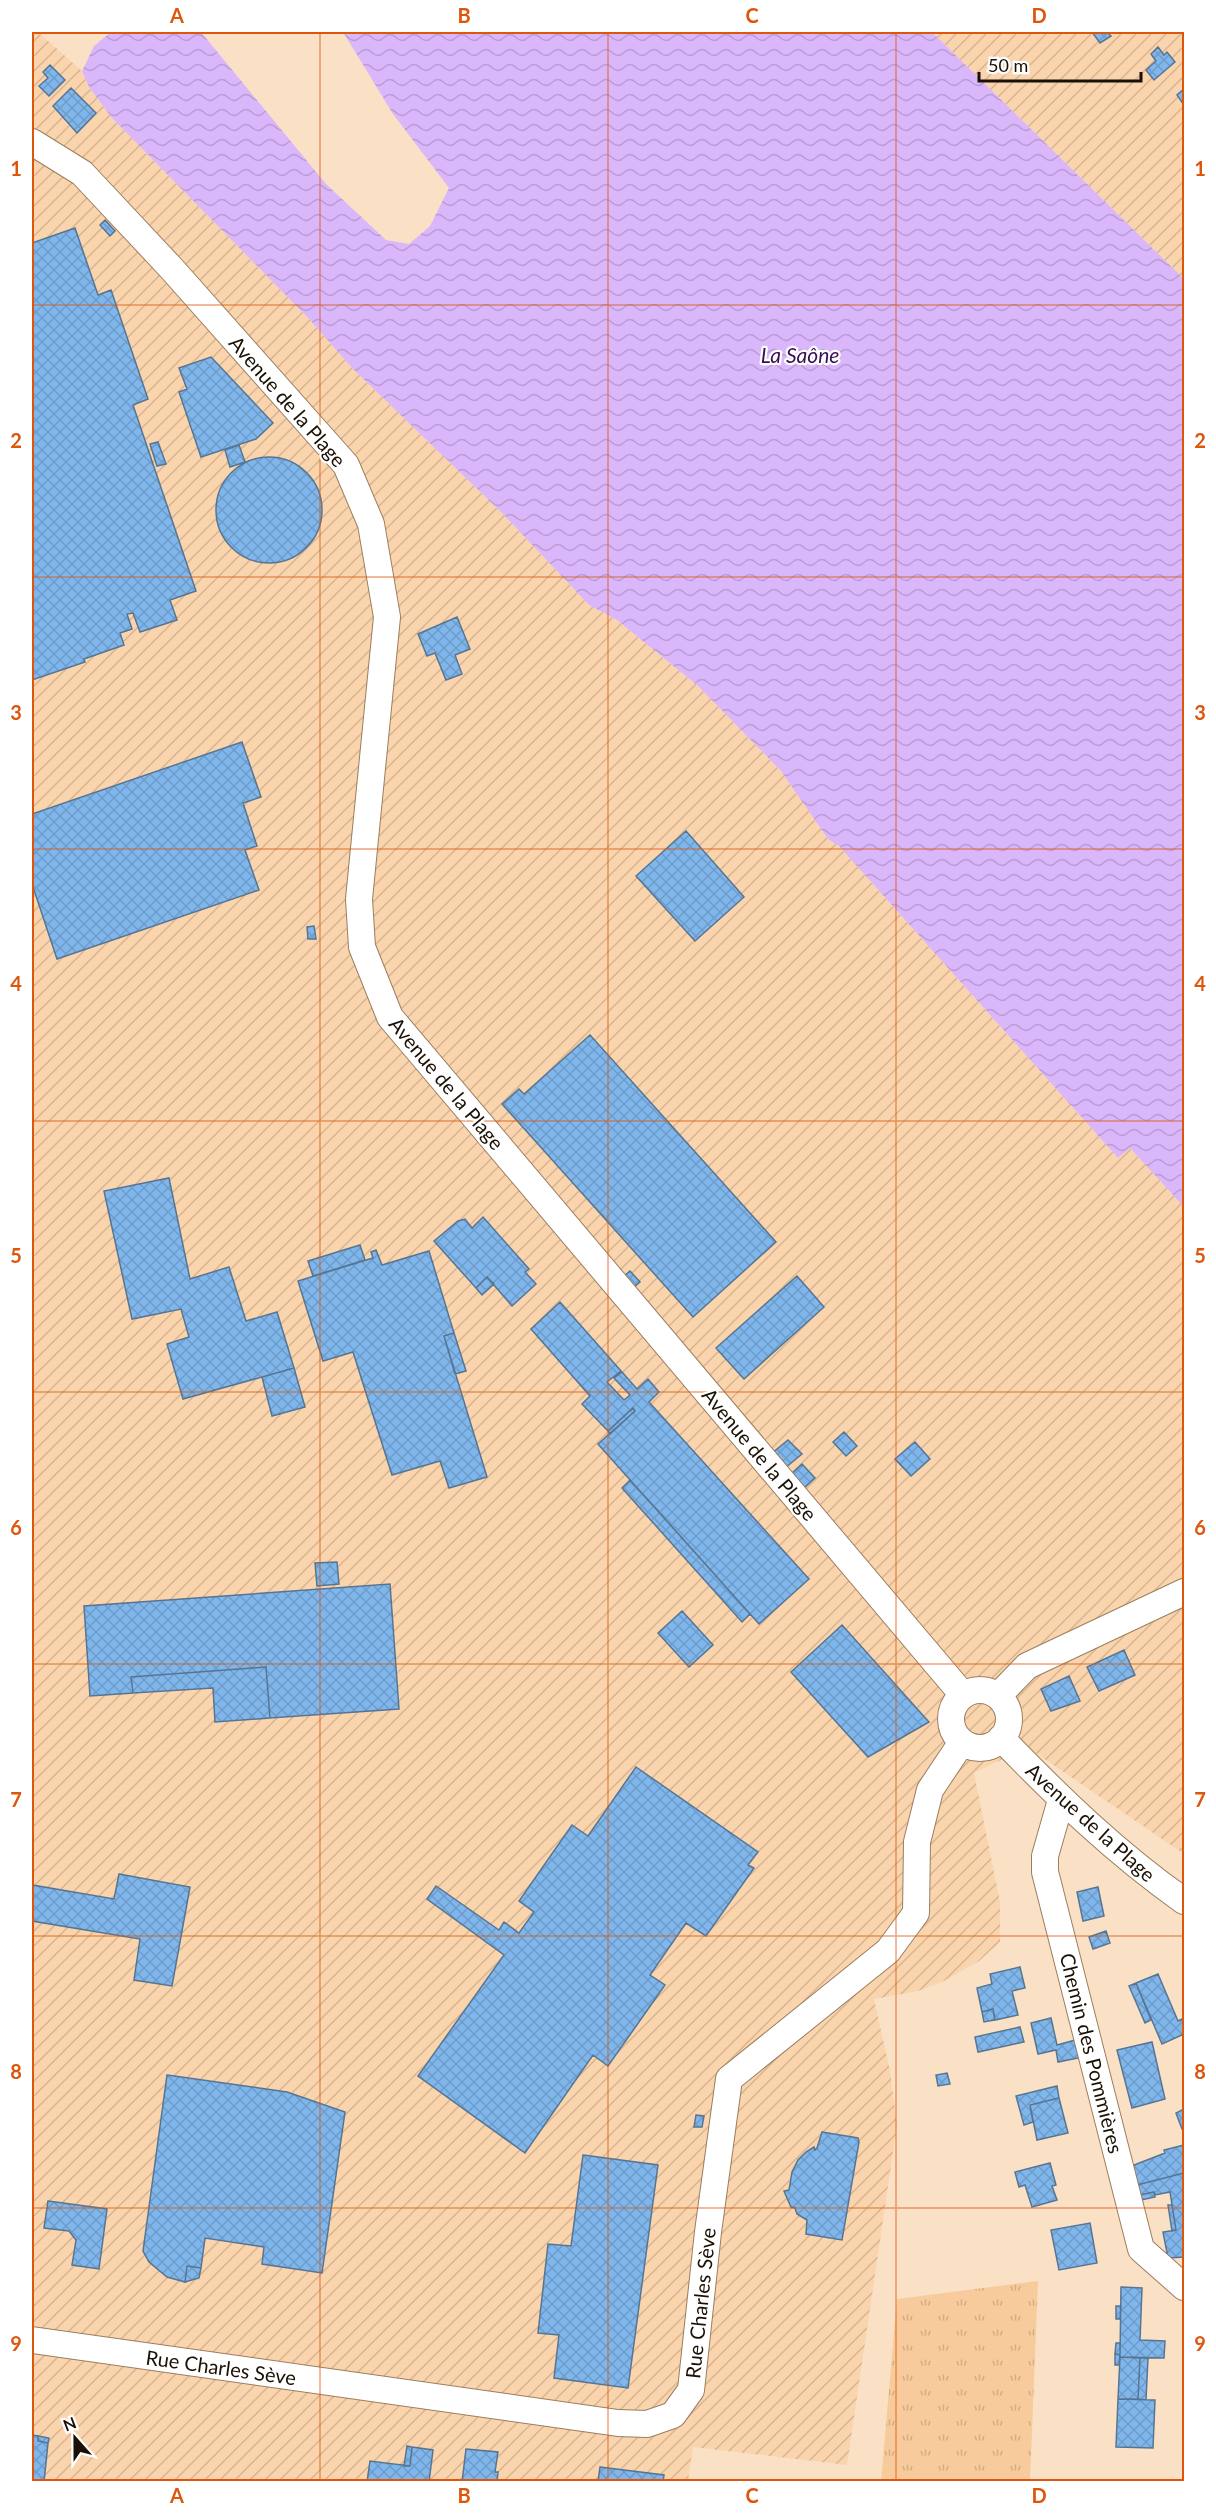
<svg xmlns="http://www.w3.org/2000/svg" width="1216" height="2513" font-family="Lato,sans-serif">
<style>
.industrial{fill:url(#industrial-furrows)}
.grass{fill:url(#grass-tufts)}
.water{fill:url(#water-waves)}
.building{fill:url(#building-cross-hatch);stroke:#577592;stroke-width:1.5}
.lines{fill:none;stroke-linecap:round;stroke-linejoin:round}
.street-casing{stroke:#9b7e5f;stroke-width:28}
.street{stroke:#fff;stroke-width:26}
.grid{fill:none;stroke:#de550c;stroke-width:1.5;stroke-opacity:0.55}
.labels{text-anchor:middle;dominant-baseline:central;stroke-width:4.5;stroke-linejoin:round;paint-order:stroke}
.street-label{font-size:20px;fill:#1a1004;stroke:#fff}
.water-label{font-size:21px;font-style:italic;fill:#391053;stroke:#fff}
.neatline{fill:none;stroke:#de550c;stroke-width:2}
.grid-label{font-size:20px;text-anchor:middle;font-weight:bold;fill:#de550c}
</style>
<defs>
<pattern id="industrial-furrows" width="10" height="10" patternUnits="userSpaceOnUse" patternTransform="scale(1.5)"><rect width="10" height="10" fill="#fad4ac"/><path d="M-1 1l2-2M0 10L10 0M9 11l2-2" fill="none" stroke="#d6b592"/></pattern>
<pattern id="grass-tufts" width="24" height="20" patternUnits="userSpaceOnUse" patternTransform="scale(1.5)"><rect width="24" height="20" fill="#f7cb9b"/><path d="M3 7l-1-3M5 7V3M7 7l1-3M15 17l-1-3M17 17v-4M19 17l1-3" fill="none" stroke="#d3ad84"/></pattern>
<pattern id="water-waves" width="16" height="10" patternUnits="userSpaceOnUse" patternTransform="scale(1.5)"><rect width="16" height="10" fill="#dab7fa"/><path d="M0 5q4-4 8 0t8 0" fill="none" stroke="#ba9cd5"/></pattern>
<pattern id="building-cross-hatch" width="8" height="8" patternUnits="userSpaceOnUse" patternTransform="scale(1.5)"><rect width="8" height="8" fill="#7fb7ed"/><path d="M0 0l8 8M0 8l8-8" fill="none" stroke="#6d9cca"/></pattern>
</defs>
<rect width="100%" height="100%" fill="#fae1c6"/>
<path class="industrial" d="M32 32H38L82 71 89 87 112 118 310 320 352 368 503 514 589 605 617 620 698 686 781 771 828 839 839 846 1118 1158 1130 1148 1184 1207V1854L1027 1747 974 1773 1000 1902V1942L979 1961 944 1981 918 1991 874 1999 890 2071 897 2125 847 2465 693 2447 688 2481 32 2482Z
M932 32H1184V279Z"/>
<path class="grass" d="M1038 2281 1030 2481H881L897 2299Z"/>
<path class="water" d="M111 32H201L326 184 386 240 409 244 430 226 449 188 393 114 343 32H932L1184 279V1207L1130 1148 1118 1158 839 846 828 839 781 771 698 686 617 620 589 605 503 514 352 368 310 320 112 118 89 87 82 71 94 46Z"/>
<path class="building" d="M1092 32H1107L1111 36 1100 43Z
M1158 47 1164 55 1167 52 1175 62 1154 80 1146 70 1156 61 1151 54Z
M50 65 65 80 49 96 39 86 48 78 43 72Z
M71 88 96 113 77 133 53 106Z
M1184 89V105L1177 95Z
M105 220 115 231 110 236 100 225Z
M75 228 98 295 111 290 148 399 133 405 196 591 170 600 177 620 140 632 133 613 127 614 132 629 120 633 124 645 84 659 85 662 32 680V243Z
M211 357 273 423 256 439 201 457 179 392 187 389 179 368Z
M158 442 166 464 157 466 150 444Z
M239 445 245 462 230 467 225 450Z
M216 510a53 53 0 1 1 106 0a53 53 0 1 1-106 0Z
M457 617 470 649 455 655 462 674 446 680 435 653 427 656 418 634Z
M242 742 261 797 243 803 257 846 245 850 259 890 57 959 32 884V814Z
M686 831 744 897 695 941 636 876Z
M314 926 316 939H308L307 927Z
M590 1035 776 1242 693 1317 502 1104 519 1089 524 1094Z
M169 1178 190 1279 229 1267 246 1321 277 1312 294 1368 183 1399 167 1344 189 1337 181 1309 132 1319 104 1191Z
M483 1217 529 1269 525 1272 536 1284 512 1306 487 1277 476 1288 434 1241 458 1221 465 1219 472 1228Z
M360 1245 365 1260 313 1276 308 1261Z
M376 1250 382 1265 429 1251 454 1333 444 1336 487 1477 449 1488 440 1461 392 1475 353 1352 323 1361 298 1281 373 1258 371 1252Z
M630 1271 640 1282 633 1288 623 1277Z
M797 1276 824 1307 744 1379 716 1348Z
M487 1277 494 1284 482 1295 476 1288Z
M560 1302 621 1371 607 1382 624 1400 630 1395 614 1378 622 1372 637 1389 648 1379 659 1392 649 1402 809 1579 759 1624 598 1444 635 1411 633 1408 608 1431 582 1404 590 1396 531 1329Z
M454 1333 466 1371 455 1374 444 1336Z
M294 1368 305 1407 272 1416 262 1377Z
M633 1408 635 1411 610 1434 608 1431Z
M844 1432 857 1446 846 1456 833 1442Z
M788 1440 802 1454 785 1468 771 1454Z
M915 1442 930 1459 911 1476 895 1459Z
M802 1464 815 1478 803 1489 790 1475Z
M630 1480 750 1614 742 1622 622 1488Z
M337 1562 339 1584 317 1586 315 1563Z
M390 1584 399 1709 270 1718 266 1667 131 1677 133 1693 90 1696 84 1606Z
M682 1611 713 1645 689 1667 658 1633Z
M842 1625 929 1722 868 1757 791 1672Z
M1124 1650 1135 1675 1099 1691 1087 1667Z
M266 1667 270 1718 215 1722 213 1688 133 1693 131 1677Z
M1069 1676 1080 1701 1051 1711 1041 1689Z
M636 1767 758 1852 748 1865 754 1868 706 1936 686 1923 650 1975 665 1985 608 2066 593 2055 525 2153 418 2076 504 1955 427 1899 436 1886 499 1930 504 1922 519 1933 534 1912 519 1901 572 1825 588 1836Z
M119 1874 190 1887 172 1986 134 1980 140 1939 32 1921V1885L114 1899Z
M1098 1887 1104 1916 1083 1921 1077 1892Z
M1106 1931 1110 1943 1093 1949 1089 1937Z
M1020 1967 1025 1988 1012 1991 1018 2015 995 2020 993 2009 982 2012 977 1988 992 1984 990 1974Z
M1158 1974 1178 2021 1184 2018V2034L1162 2044 1136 1983Z
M1136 1983 1151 2020 1145 2023 1129 1986Z
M993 2009 995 2020 984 2022 982 2012Z
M1051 2018 1057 2045 1079 2039 1083 2057 1058 2062 1056 2050 1038 2054 1031 2023Z
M1020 2027 1024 2042 978 2052 975 2037Z
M1152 2042 1165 2099 1132 2108 1117 2050Z
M947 2073 950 2084 938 2086 936 2075Z
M167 2075 287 2092 345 2112 322 2273 262 2264 264 2247 205 2238 201 2268 187 2266 185 2282 167 2277 149 2262 143 2251Z
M1057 2086 1059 2098 1030 2105 1033 2122 1024 2125 1016 2096Z
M1059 2098 1068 2133 1037 2140 1030 2105Z
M1184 2109V2128L1182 2129 1176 2113Z
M696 2115 704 2116 702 2127H694Z
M822 2132 858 2138 859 2142 842 2240 806 2234 807 2220 797 2214 795 2208 791 2207 784 2191 789 2190 792 2172 798 2160 806 2152 814 2147 815 2150 817 2148Z
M1184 2145V2173L1133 2186 1129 2167 1165 2153 1164 2150Z
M583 2155 658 2165 628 2388 554 2378 559 2335 538 2333 548 2244 571 2246Z
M1050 2163 1056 2185 1052 2186 1057 2200 1032 2207 1025 2185 1019 2187 1015 2172Z
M1184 2173V2257L1168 2258 1163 2232 1176 2230 1170 2192 1155 2195 1154 2192 1135 2196 1133 2186Z
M1154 2192 1155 2197 1137 2201 1135 2196Z
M48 2201 107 2209 99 2269 72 2265 76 2240 69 2231 44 2228Z
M1168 2205H1172L1176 2230 1172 2231Z
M1090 2223 1097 2263 1059 2270 1051 2230Z
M187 2266 201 2268 199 2278 185 2282Z
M1121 2287 1142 2288 1140 2340 1165 2341 1164 2358 1120 2357Z
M1116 2306H1121L1120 2319H1116Z
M1116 2343H1120V2355L1115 2354Z
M1115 2354 1120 2355 1119 2365H1115Z
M1120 2357 1140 2358 1138 2399H1118Z
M1140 2358H1148L1146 2400 1138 2399Z
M1118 2399 1155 2400 1153 2448 1116 2447Z
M32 2435 38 2436V2441L48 2443 44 2482H32Z
M38 2436 49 2438 48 2443 38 2441Z
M407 2446 412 2447 410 2466H404Z
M412 2447 433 2450 429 2482H367L370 2461 410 2466Z
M466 2449 498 2452 495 2472H498L497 2482H462Z
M600 2467 664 2475 663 2482H598Z"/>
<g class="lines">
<defs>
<path id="street" d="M32 142 82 173 172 269 346 465 371 524 387 617 359 899 362 947 390 1017 963 1695
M951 1719a29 29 0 1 1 58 0a29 29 0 1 1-58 0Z
M998 1696 1027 1666 1184 1592
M1001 1738C1058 1797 1117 1854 1184 1901
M1061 1800 1045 1856V1872L1141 2249 1184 2287
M32 2340 618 2423 647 2424 673 2415 691 2390 708 2232 729 2079 888 1951 916 1913 917 1842 930 1790 962 1742"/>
</defs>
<use href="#street" class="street-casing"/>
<use href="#street" class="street"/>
</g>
<path class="grid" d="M320 32V2482M608 32V2482M896 32V2482M32 305H1184M32 577H1184M32 849H1184M32 1121H1184M32 1392H1184M32 1664H1184M32 1936H1184M32 2208H1184"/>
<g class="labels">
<g class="street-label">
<text transform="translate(288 401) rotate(49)">Avenue de la Plage</text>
<text transform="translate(447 1083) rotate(50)">Avenue de la Plage</text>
<text transform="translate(760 1454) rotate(50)">Avenue de la Plage</text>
<text transform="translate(1091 1822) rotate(42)">Avenue de la Plage</text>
<text transform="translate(1092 2053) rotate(76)">Chemin des Pommières</text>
<text transform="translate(700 2303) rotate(-84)">Rue Charles Sève</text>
<text transform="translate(221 2367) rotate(8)">Rue Charles Sève</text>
</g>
<g class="water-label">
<text x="800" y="354">La Saône</text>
</g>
</g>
<rect width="1216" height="2513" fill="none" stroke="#ffffff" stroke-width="66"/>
<g transform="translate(75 2438) rotate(339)" stroke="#ffffff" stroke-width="4.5" paint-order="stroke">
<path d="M0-4.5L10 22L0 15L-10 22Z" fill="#1a1004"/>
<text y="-9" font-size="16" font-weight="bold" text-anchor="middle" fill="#1a1004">N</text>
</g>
<path d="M979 72v9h162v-9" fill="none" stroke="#1a1004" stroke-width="3"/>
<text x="988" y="72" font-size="18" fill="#1a1004" stroke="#ffffff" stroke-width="4.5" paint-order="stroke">50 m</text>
<rect x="33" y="33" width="1150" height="2447" class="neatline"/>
<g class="grid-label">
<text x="177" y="23">A</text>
<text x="464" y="23">B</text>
<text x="752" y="23">C</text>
<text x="1039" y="23">D</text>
<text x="16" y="176">1</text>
<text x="1200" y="176">1</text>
<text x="16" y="448">2</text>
<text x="1200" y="448">2</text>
<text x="16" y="720">3</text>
<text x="1200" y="720">3</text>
<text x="16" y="991">4</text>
<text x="1200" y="991">4</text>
<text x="16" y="1263">5</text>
<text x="1200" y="1263">5</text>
<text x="16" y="1535">6</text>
<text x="1200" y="1535">6</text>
<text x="16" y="1807">7</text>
<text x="1200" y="1807">7</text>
<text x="16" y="2079">8</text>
<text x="1200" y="2079">8</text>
<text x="16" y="2351">9</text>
<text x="1200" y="2351">9</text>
<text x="177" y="2503">A</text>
<text x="464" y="2503">B</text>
<text x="752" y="2503">C</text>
<text x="1039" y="2503">D</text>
</g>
</svg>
